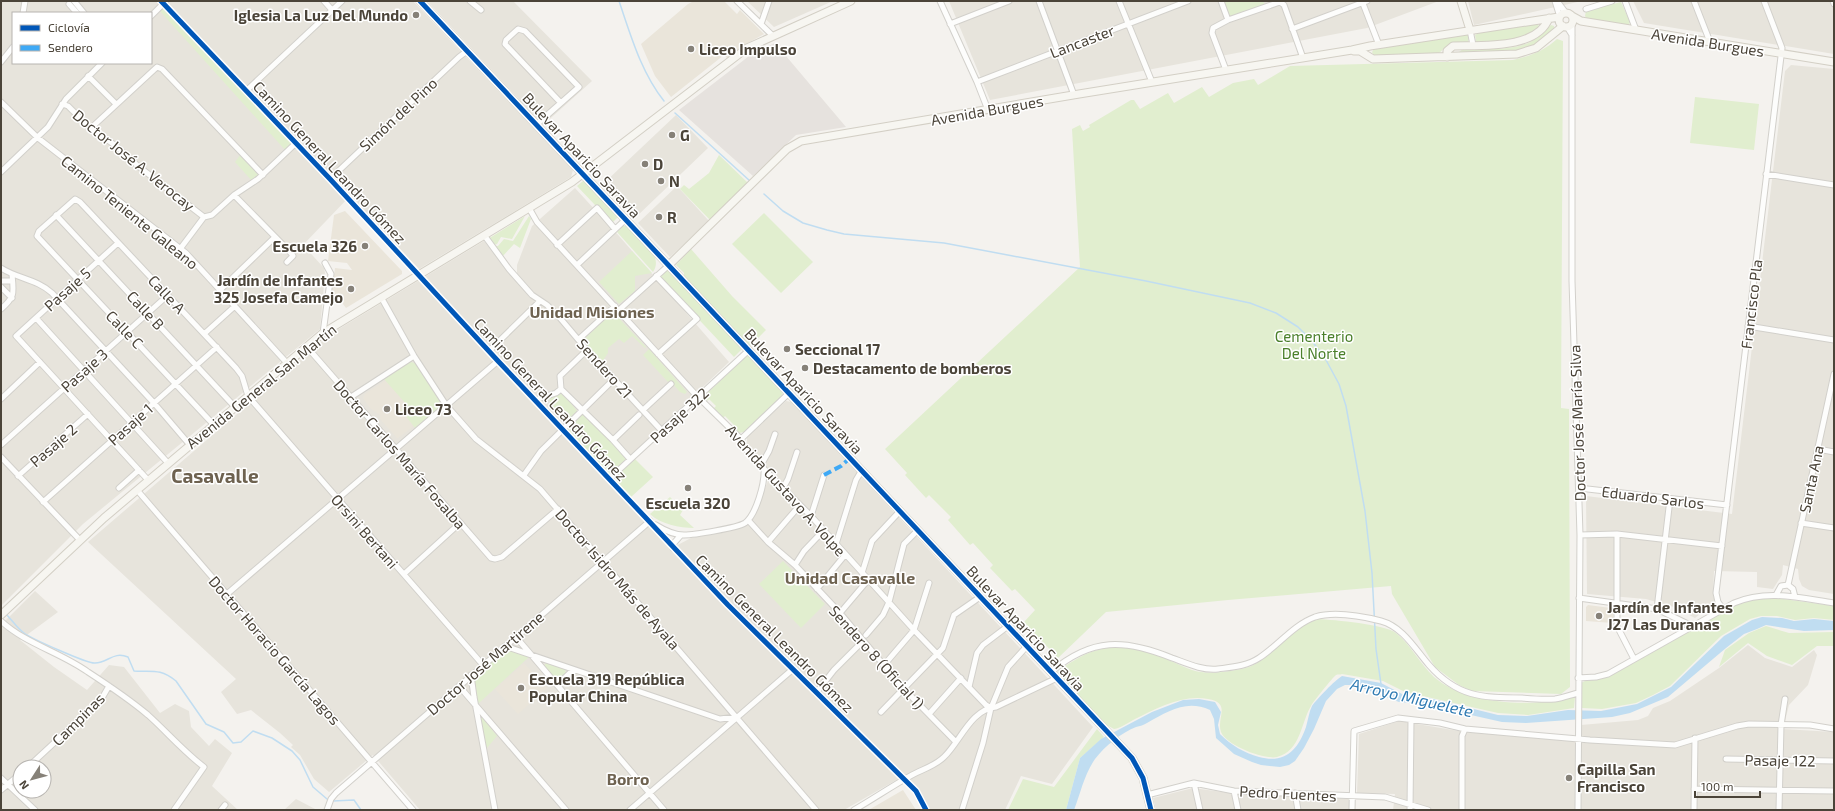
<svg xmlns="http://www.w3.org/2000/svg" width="1835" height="811" font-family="'Exo 2',sans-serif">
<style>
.residential{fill:#e7e4dc;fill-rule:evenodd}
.industrial{fill:#e6e2de}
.education{fill:#eae5da}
.green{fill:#e1eecf}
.water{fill:#c0ddf1}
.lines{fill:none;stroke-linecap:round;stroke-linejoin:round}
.stream{stroke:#c0ddf1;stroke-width:1.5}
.street-casing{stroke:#d2d0cb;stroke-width:7}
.secondary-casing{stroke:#d3cfc5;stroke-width:9}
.street{stroke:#fdfdfc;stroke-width:5}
.secondary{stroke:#f7f6f1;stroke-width:7}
.quiet{stroke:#3fa9f5;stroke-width:4;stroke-dasharray:8 4;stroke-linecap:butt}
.cycleway-casing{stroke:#fff;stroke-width:8}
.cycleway{stroke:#0057b8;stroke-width:5}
.poi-dot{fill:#868178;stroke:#fff;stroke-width:1.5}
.labels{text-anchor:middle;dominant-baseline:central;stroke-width:3;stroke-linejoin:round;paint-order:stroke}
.poi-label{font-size:15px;font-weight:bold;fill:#4b4439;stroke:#fff;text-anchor:start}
.street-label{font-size:15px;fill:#4b4439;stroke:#fff}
.park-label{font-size:15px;fill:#4a7f2a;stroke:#fff}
.neighbourhood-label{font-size:16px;font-weight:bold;fill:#6e6250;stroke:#fff}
.water-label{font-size:16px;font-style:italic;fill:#2e7ab2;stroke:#fff}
.district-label{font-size:19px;font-weight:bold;fill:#6e6250;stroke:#fff}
</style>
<rect width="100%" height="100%" fill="#f4f2ee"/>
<path class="residential" d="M1 1H413L573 170 571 177 419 269 350 196 303 245 324 268 325 273 320 329 83 524 1 606ZM13 13H151V63H13Z
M427 1H513L592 81 543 125Z
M747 1H833L774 27Z
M949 1H1439L1367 28 990 100Z
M1468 1H1582L1474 25Z
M1633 1H1834V54L1644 23Z
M1791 65 1834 69V594L1809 590 1802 586 1799 579 1798 569 1783 565 1782 575 1773 589 1757 587V572L1714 571 1713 594 1715 602 1695 618 1674 607 1646 599 1587 594 1586 496 1732 514 1785 71Z
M676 115 708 148 635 218 603 184Z
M677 186 709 221 670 257 638 223Z
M575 188 619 236 729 362 606 480 670 549 691 538 741 528 749 524 753 519 771 473 747 447V437L786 401 792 402 1093 727 1052 784 1021 776 1005 810H922L913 784 905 775 844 810H420L373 755 329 792 314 779 300 755 291 747 293 745 280 733 251 710 237 714 221 692 236 679 88 542 329 335 484 241 514 278 517 275V265L532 226Z
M35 591 58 612 20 640 54 667 87 690 109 665 124 667 160 713 175 704 189 711 191 727 209 746 215 739 232 753 212 786 238 810H1V625ZM20 767H44V791H20Z
M1748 645 1765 658 1792 667 1814 650 1817 655 1808 685 1789 705 1783 729 1834 732V810H1393L1395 794 1357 793 1359 734 1399 721 1459 731 1581 741V725L1638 720 1648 716 1653 708 1670 701 1719 668Z
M1193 788 1230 793 1349 799V810H1156L1153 798Z
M296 799 317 810H284Z"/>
<path class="industrial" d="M775 43 846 127 796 135 753 176 679 110 753 53Z"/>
<path class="education" d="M694 1H724L737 14 740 10 764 34 748 43 727 58 724 55 671 97 655 76 641 44 688 4Z
M345 211 402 271V274L346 308 340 300 331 299 335 268 352 270 347 263 328 261 334 215Z
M386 380 407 405 401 411 414 426 398 438H397L380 419V415L370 408 363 398 365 394Z
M1588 605 1611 608 1613 610V623L1586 621V607Z
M524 663 547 688 518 714 495 689Z
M903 790 916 810H869L872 808Z"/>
<path class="green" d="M1223 1H1263L1265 5 1230 18Z
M1621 2 1630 22 1629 25 1587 19 1585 16 1586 11Z
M163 4 296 143 287 152 158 9Z
M1537 24 1540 27 1519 40 1476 42 1475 35 1481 32Z
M1551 25 1554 26V30L1534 46 1516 52H1459L1463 49C1484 48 1512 52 1532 41 1539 37 1545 31 1551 25Z
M1466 34 1469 36 1468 42 1449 44 1438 54 1374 56 1372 52 1374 49Z
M1557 39 1563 41 1561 408 1569 409 1570 687 1561 694 1472 691 1459 685 1435 667 1392 594 1391 586 1228 600 1106 612 1058 658 1024 622 1035 610 1015 589 1012 591 990 568 993 565 973 543 970 545 948 520 951 517 929 495 926 498 905 475 907 473 885 449 1080 267 1072 129 1080 125 1083 131 1090 127 1089 125 1131 100H1134L1140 109 1168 93 1174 103 1202 87 1209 97 1233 83 1254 79 1258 85 1290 66 1513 60C1530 56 1544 51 1557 39Z
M1695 97 1759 104 1754 150 1690 143Z
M241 154 260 175 252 181 235 162Z
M719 155 748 183 710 220 680 189 684 185 689 189 709 173Z
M583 181H585L618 217 612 223 577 186Z
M764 213 813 262 781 293 732 244Z
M525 216 512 239 501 237 497 244 494 245 488 239Z
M529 216 531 219 520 248 514 244 502 257 493 246H498L504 239 513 241Z
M623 226H626C637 237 665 254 653 272L617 232Z
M691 249 732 296 766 330 749 347 684 277V273L676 265Z
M632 251 652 273 635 276V291L619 304 599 282Z
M669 269 743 348 734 357 659 277Z
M613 312 646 347 645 348 632 336 624 343 619 339 608 348V353L602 362 583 340Z
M649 349 687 392 685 394 680 392 670 381 668 382 643 355Z
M749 354 783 392 782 397 744 432 739 433 735 431 737 428 725 416 723 418 714 408 716 406 709 399 707 401 704 396Z
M411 362 417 364 443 404 415 428 401 410 407 405 383 378Z
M563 393 577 411 566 423 556 414 549 399Z
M583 413 627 459 610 475 567 429Z
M635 459 653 477 631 497 614 478Z
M670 497 683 510 680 515 694 528C680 528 660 524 650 514Z
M783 561 825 604 801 628 759 584Z
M1765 598H1777L1834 606V620L1814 618 1795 620 1777 616H1761L1750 619 1721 636 1670 686 1653 695 1636 703 1602 709 1582 708 1581 683 1585 681 1609 677 1741 602Z
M1318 619C1335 620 1384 624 1396 633 1411 645 1420 664 1434 677 1467 706 1534 707 1575 697L1574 708 1528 715 1498 713 1405 692 1383 681 1342 674C1340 675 1338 674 1336 675 1333 677 1313 702 1311 706 1301 722 1301 751 1277 757 1264 760 1226 745 1221 732 1216 718 1232 703 1208 699 1183 694 1157 708 1135 719 1129 722 1121 728 1114 729L1103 723 1057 673 1059 670C1073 661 1086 652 1102 649 1135 641 1164 659 1192 670 1206 675 1227 672 1241 669 1272 664 1289 624 1318 619Z
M1766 626 1789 633 1834 632V646H1817L1792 665 1767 656 1748 643 1719 667 1725 650 1749 633Z
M505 651H511L529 657 478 704 474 681 475 676Z
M546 663 565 669 566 674 560 680H556L544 666Z
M480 715 497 736 487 748 485 747Z
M1097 729 1104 737 1080 758 1066 810H1008L1023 779 1054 787Z"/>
<path class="water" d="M1762 617 1782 618 1794 621 1814 619 1834 621V630L1804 631 1766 625 1757 629 1744 634 1726 648 1668 697 1630 713 1612 717 1526 723 1502 722 1422 704 1399 702 1354 685H1345L1337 689 1326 701 1314 729 1304 748 1295 761 1289 765 1280 767 1261 765 1252 762 1234 754 1216 738 1214 719 1210 710C1187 699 1168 711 1147 723 1144 725 1140 726 1136 727 1121 733 1105 746 1095 759 1084 775 1081 792 1074 810H1066L1080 758 1101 739 1152 712 1183 700 1199 699 1215 702 1221 712 1218 725 1220 734C1231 745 1244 753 1259 757 1285 764 1298 750 1306 727 1308 720 1309 712 1312 706 1317 699 1335 680 1342 676L1381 683 1404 695 1429 698 1498 715 1527 716 1568 710 1601 711 1637 704 1671 687 1724 636 1752 620Z"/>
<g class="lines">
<path class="stream" d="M619 1C631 36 641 72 664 101
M675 113 750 181
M764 194 783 211 803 223 827 230 844 234 944 243 1146 281 1250 303 1276 313 1298 327 1312 341 1326 360 1339 384 1346 406 1365 511 1372 573 1376 649 1381 684
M6 614C12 620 17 628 24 633 30 638 88 664 95 663 108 663 113 651 128 657L134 671C152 672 160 668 176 681L206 724 224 732 233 743 241 742 253 731 272 738 292 751 300 760 313 787 327 799
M333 801 354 800 361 810"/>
<defs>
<path id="street" d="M74 1 84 13
M161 1 330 179 498 361 728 605 916 791 926 810
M324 1 332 10
M470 1 481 10
M737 1 772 35
M940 1 977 82 988 110
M1039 1 1074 95
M1119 1 1152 82
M1221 1 1228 20
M1362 1 1379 45
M1555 1 1560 17
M1557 1 1566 13
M1625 1 1636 30
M1694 1 1710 42
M1833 1 1834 4
M69 4 77 13
M1586 9 1612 1
M23 13 25 1
M151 16 166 1
M1572 23V281L1580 535 1578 810
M761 24 769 1
M950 24 1009 1
M1567 27 1572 35
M1292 29 1367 1
M1470 30 1473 45
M1 62 13 47
M1226 70 1212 33 1213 28 1228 20 1280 2 1284 5 1303 58
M88 76 116 104
M977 82 1188 1
M246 91 342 1
M1 102 38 138 186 253 287 363
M62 104 68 106 88 126 116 146 138 166 204 217
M537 124 579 87 525 31 518 29 506 40 505 44 561 103
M91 128 157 67 162 69 263 175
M1 172 48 127 66 99 102 63
M1766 174 1834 185
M330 179 459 57 467 51
M234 195 291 253 293 256 287 262
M529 208 537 222 695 394 741 439 745 448 764 469 811 516 914 630 986 705 991 708
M56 215 235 407
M484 235 509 269 532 295 547 305 560 318 587 350 662 431
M118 243 16 336 148 480
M557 245 597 208 615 229
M180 249 204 217 212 215 234 195 258 179 296 143
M577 265 626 219
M1 268C18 279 37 279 52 293L154 403 189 444
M656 276 697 319 658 354
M1 281H12
M1 287 12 298
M220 290 275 237
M381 297 414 356 446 405 476 439 540 489 816 810
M1 309C15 297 14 293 12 275
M619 310 669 265
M36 318 168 463
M1748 326 1834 340
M323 333 331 274 325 263
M204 334 235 306
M579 339 615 306
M307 347 491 558 495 559 502 557 558 509
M587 350 560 376 561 389 613 440 630 459
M489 351 540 301
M351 397 414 356
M1 399 40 362
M535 400 556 393 561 389
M643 410 671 384
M213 424 37 236 39 231 75 199 80 202 236 368 242 376 248 396 483 665
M741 439 789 393
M613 440 639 415
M1 445 168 295
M1818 449 1834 452
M1 457 79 539
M761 465 769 451 775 434
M524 475 541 451 609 384
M18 476 88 414
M609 479 749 350
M119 488 139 470
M783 488 788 479 797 452
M1579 488 1727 505
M137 490 413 810
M43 502 217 347
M811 516 824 475
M748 520 768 542 795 565 840 613 904 689 956 742
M1801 523 1834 528
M656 525C664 530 674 535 684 535 694 535 737 528 745 523 756 515 765 483 764 469
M1617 534V626L1634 659
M1580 535 1617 534 1722 546
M768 542 800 505
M836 544 856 480 862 470
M673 548 674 543 681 535
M795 565 804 551 824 530
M862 573 872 541 900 511
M404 574 460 523
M1788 585 1834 374
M817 589 845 555
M227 594 498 361
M1776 595 1781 586 1788 585 1793 589 1795 597
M1579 598 1657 609 1692 626
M1657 609 1670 499
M1723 609 1718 602 1716 593 1782 48 1764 1
M840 613 868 580
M1 621C26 644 60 652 88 672 108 685 129 699 148 715 167 732 183 751 204 767L174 810
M866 635 883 615 889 602 904 544 918 530
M516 637 664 810
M505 646 720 719 736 717
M884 665 914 630 929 583
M1051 672C1092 637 1125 639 1172 658 1186 663 1203 671 1218 669 1233 667 1247 666 1259 658 1278 646 1293 625 1315 617 1335 611 1361 616 1381 621 1403 627 1415 649 1429 665 1457 697 1482 698 1522 698 1533 699 1544 700 1555 699 1563 698 1570 695 1578 693
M471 675 474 697 495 810
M1578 678 1596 677 1608 674 1734 603C1767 589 1800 598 1834 603
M557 685 573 670
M459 686 566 810
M969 687 977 653 983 645 1008 626
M816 693 834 670 863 641
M881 712 943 648 954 615 980 597
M929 714 961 678
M1726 759 1834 761
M28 767 95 705 102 698 109 686
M1 778 35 810
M1194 783 1200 810
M1694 789 1834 791
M1 790 20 774
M1234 791 1238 810
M1295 793 1298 810
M1147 795 1194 783 1234 791 1385 797 1428 810
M221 810 225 805
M327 810 331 799 336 793 650 521
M630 810 793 669
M854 810C873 799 892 786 912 775 923 769 935 766 944 757 960 742 971 709 996 707L1057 678
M962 810 983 743 991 708 1008 667 1027 646
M1352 810 1354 731 1398 718 1440 723 1465 729 1590 740 1675 745 1737 726 1749 724 1810 725 1834 729
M1410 810 1411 720
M1462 810V736L1465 729
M1694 810 1695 738
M1779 810 1781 725 1785 699"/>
<path id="secondary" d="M420 1 1132 758 1143 778 1151 810
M1461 1 1470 30
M1559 20a7 7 0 1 1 14 0a7 7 0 1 1-14 0Z
M1572 16 1581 21 1834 62
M1354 51H1360L1373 59 1517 54 1536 48 1563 26
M1447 57V51L1453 46C1481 45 1537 50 1549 18
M669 265 787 149 801 141 1079 94 1352 50 1370 46 1559 17
M1 615 104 518 323 333 572 182 747 48 851 1"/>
</defs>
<use href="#street" class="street-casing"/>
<use href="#secondary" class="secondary-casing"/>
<use href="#street" class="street"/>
<use href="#secondary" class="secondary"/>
<path class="quiet" d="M824 475 841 466 850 458"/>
<defs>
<path id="cycleway" d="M161 1 330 179 498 361 728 605 916 791 926 810
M420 1 1132 758 1143 778 1151 810"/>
</defs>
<use href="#cycleway" class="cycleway-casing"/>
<use href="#cycleway" class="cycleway"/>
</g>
<g class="poi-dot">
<circle cx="416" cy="15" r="4"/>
<circle cx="691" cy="49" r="4"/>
<circle cx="672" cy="135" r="4"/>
<circle cx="645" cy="164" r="4"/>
<circle cx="661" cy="181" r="4"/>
<circle cx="659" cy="217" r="4"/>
<circle cx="365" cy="246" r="4"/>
<circle cx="351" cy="289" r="4"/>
<circle cx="787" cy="349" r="4"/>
<circle cx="805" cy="368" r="4"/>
<circle cx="387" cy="409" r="4"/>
<circle cx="688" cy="488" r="4"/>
<circle cx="1599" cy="616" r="4"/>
<circle cx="521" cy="688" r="4"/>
<circle cx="1569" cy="778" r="4"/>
</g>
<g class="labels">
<g class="poi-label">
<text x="408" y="15" text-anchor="end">Iglesia La Luz Del Mundo</text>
<text x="699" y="49">Liceo Impulso</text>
<text x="680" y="135">G</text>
<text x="653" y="164">D</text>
<text x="669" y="181">N</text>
<text x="667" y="217">R</text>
<text x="357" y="246" text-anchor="end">Escuela 326</text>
<text x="343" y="280" text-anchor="end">Jardín de Infantes<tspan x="343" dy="17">325 Josefa Camejo</tspan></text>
<text x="795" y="349">Seccional 17</text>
<text x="813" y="368">Destacamento de bomberos</text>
<text x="395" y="409">Liceo 73</text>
<text x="688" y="503" text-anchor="middle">Escuela 320</text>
<text x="1607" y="607">Jardín de Infantes<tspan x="1607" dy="17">J27 Las Duranas</tspan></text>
<text x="529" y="679">Escuela 319 República<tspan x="529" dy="17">Popular China</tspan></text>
<text x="1577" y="769">Capilla San<tspan x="1577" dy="17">Francisco</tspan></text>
</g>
<g class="street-label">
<text transform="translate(1082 41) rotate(-21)">Lancaster</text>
<text transform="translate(1708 42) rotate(9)">Avenida Burgues</text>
<text transform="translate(987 110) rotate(-10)">Avenida Burgues</text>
<text transform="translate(398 114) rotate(-43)">Simón del Pino</text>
<text transform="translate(582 155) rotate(47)">Bulevar Aparicio Saravia</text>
<text transform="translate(134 160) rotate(39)">Doctor José A. Verocay</text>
<text transform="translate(330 162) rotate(47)">Camino General Leandro Gómez</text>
<text transform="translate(130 212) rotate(39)">Camino Teniente Galeano</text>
<text transform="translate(67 289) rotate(-42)">Pasaje 5</text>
<text transform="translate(167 294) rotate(47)">Calle A</text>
<text transform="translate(1751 304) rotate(-83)">Francisco Pla</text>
<text transform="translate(146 310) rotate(47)">Calle B</text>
<text transform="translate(125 329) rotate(46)">Calle C</text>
<text transform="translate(605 368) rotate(48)">Sendero 21</text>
<text transform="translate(84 370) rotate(-42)">Pasaje 3</text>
<text transform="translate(261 386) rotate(-39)">Avenida General San Martín</text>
<text transform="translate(804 391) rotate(47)">Bulevar Aparicio Saravia</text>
<text transform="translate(551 399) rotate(47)">Camino General Leandro Gómez</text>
<text transform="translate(679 415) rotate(-43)">Pasaje 322</text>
<text transform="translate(1577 423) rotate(-92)">Doctor José María Silva</text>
<text transform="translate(130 424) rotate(-42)">Pasaje 1</text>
<text transform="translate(53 445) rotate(-41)">Pasaje 2</text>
<text transform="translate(400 454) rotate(49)">Doctor Carlos María Fosalba</text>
<text transform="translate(1811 479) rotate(-78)">Santa Ana</text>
<text transform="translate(786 490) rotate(48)">Avenida Gustavo A. Volpe</text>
<text transform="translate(1653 497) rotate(7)">Eduardo Sarlos</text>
<text transform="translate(365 531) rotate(49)">Orsini Bertani</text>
<text transform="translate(618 579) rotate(49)">Doctor Isidro Más de Ayala</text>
<text transform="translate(1026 628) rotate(47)">Bulevar Aparicio Saravia</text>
<text transform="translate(775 633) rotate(45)">Camino General Leandro Gómez</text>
<text transform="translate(275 650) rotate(49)">Doctor Horacio García Lagos</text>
<text transform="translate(877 657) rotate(48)">Sendero 8 (Oficial 1)</text>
<text transform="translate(485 663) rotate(-41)">Doctor José Martirene</text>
<text transform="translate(78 719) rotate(-45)">Campinas</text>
<text transform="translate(1780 760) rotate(1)">Pasaje 122</text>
<text transform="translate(1288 793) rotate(3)">Pedro Fuentes</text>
</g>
<g class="park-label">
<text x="1314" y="336">Cementerio<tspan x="1314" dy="17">Del Norte</tspan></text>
</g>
<g class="neighbourhood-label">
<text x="592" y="311">Unidad Misiones</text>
<text x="850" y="577">Unidad Casavalle</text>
<text x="628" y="778">Borro</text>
</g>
<g class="water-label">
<text transform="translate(1412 697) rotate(13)">Arroyo Miguelete</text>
</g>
<g class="district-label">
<text x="215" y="475">Casavalle</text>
</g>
</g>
<rect width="1835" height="811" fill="none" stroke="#4b4439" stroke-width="4"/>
<rect x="12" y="12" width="140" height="52" fill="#ffffff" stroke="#b7b4b0"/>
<rect x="20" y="25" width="20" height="6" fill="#0057b8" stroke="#b7b4b0"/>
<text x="48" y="32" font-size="12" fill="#4b4439">Ciclovía</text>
<rect x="20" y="45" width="20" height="6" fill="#3fa9f5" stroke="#b7b4b0"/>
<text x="48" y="52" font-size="12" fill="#4b4439">Sendero</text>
<g transform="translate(32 779) rotate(234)"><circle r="19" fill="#ffffff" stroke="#b7b4b0"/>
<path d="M0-3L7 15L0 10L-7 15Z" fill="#868178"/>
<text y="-6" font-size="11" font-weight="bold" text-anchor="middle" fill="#4b4439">N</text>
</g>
<path d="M1695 791v6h65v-6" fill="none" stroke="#4b4439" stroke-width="2"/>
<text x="1701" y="791" font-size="12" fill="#4b4439" stroke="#ffffff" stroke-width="3" paint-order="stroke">100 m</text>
</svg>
